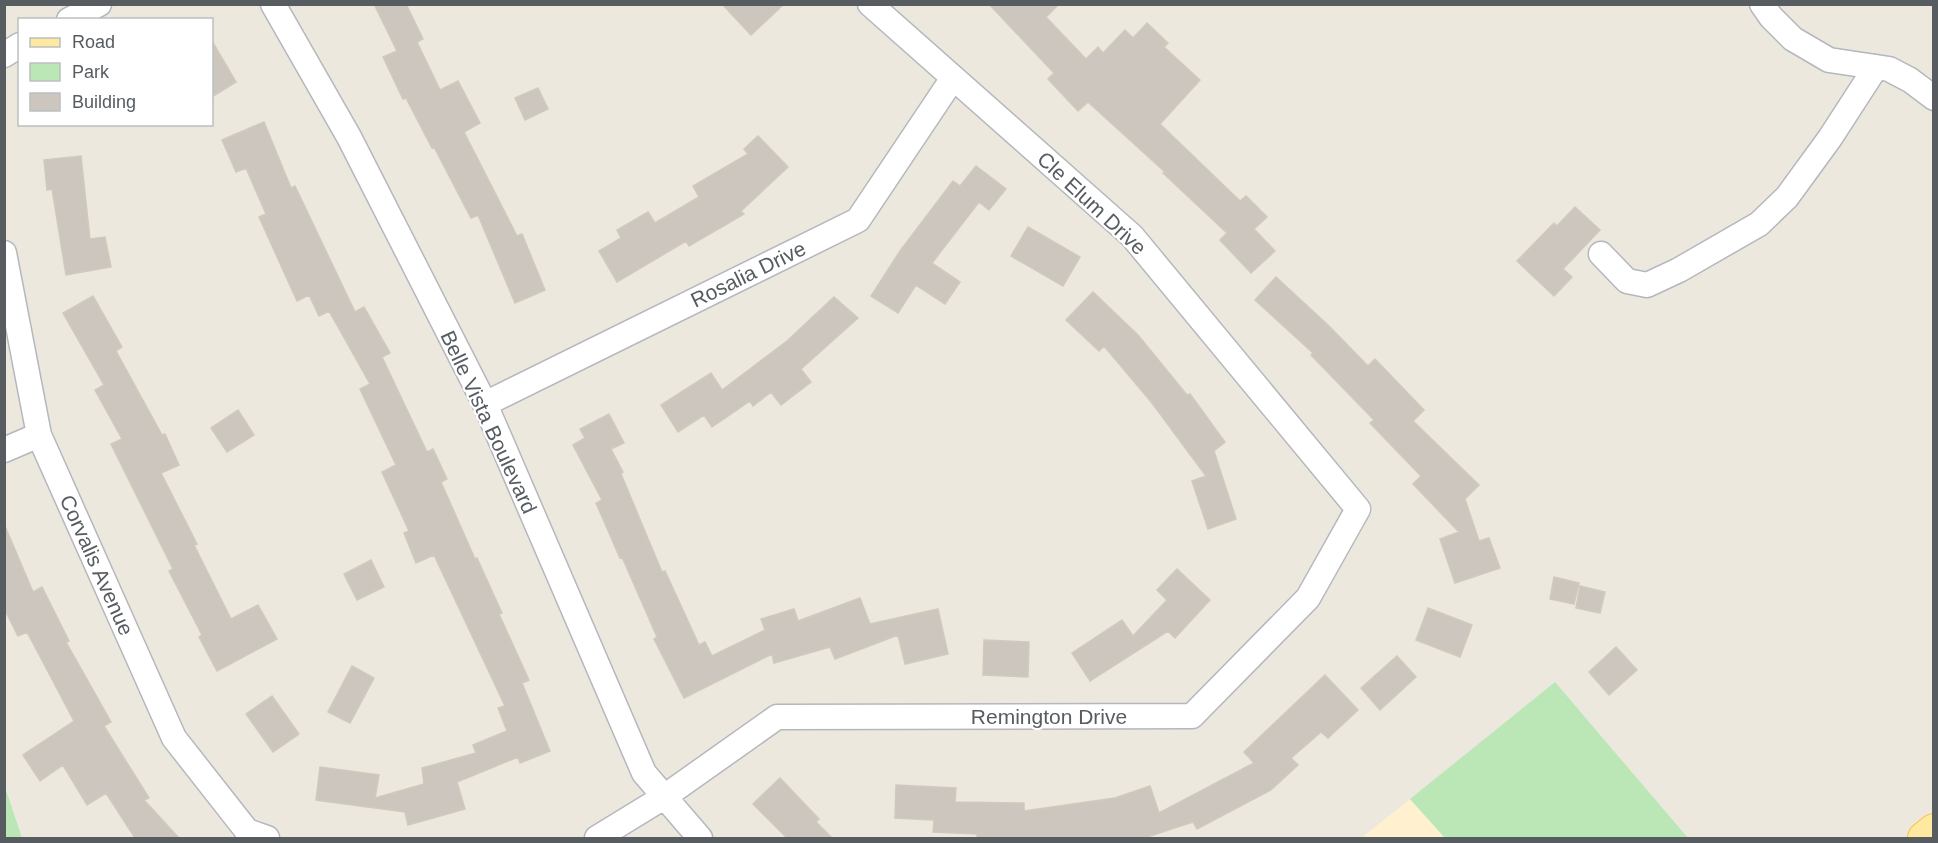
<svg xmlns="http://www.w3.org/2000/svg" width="1938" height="843" font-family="Arial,sans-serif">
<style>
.commercial{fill:#fff1d0}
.green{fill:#bbe7b7}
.building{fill:#ccc6bf;stroke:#d1c9bc;stroke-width:1.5}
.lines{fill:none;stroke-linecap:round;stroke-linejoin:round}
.minor-casing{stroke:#b4b8bd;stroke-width:27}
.major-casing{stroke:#fcbc47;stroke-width:34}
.minor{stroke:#fff;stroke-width:24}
.major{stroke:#ffe9a0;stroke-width:32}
.labels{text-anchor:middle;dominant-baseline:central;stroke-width:4.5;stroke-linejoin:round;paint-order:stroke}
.street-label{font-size:21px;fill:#575c61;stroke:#fff}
</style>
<rect width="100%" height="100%" fill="#ece8de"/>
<path class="commercial" d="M1410 799 1445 838H1361Z"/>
<path class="green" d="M1555 682 1688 838H1445L1410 799Z
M5 787 22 838H5Z"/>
<path class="building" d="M374 4H406L423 39 417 42 440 90 458 81 480 123 464 132 517 236 522 234 545 290 515 303 478 215 471 218 434 147 432 148 406 98 403 99 383 57 397 51Z
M722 4H784L751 35Z
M989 4H1059L1046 17 1086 59 1098 47 1103 53 1125 30 1133 38 1147 23 1168 43 1164 47 1200 80 1160 124 1240 201 1246 196 1267 217 1254 229 1275 251 1251 273 1220 240 1227 233 1163 173 1165 172 1088 102 1078 111 1048 79 1054 73Z
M212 41 236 82 212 97Z
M538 88 548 109 525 120 515 98Z
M264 122 291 188 295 186 355 312 364 307 390 353 382 357 427 452 433 449 447 479 441 482 475 559 477 558 502 613 499 614 529 680 522 683 550 751 520 763 518 757 457 782 465 809 408 825 405 812 316 800 320 767 379 775 375 798 424 784 422 768 476 753 473 745 507 731 498 708 505 706 434 555 416 563 404 533 409 531 382 472 396 465 360 389 370 384 329 311 319 316 309 295 297 301 259 217 266 214 246 168 236 172 222 140Z
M758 136 788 167 741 211 744 214 689 246 686 241 617 282 599 251 621 238 617 230 648 212 655 223 699 197 693 186 748 154 744 149Z
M81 156 90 239 105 237 111 267 66 275 52 189 47 190 44 160Z
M976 166 1006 189 989 210 979 202 932 263 960 282 945 304 916 285 898 313 871 296 900 251 953 181 960 186Z
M1575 207 1600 230 1563 269 1572 277 1554 296 1517 261 1554 223 1557 226Z
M1028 227 1080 257 1063 286 1011 256Z
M1276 277 1329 326 1368 366 1375 359 1424 410 1413 421 1479 485 1465 499 1479 541 1489 538 1500 568 1455 583 1440 539 1459 532 1413 484 1421 476 1370 423 1374 420 1311 355 1313 353 1255 300Z
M1093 292 1138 335 1187 395 1190 394 1225 442 1214 451 1236 519 1208 529 1192 481 1206 476 1152 403 1104 346 1099 351 1066 320Z
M93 296 122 347 116 351 162 435 165 434 179 465 161 473 197 544 194 545 231 619 258 605 277 639 217 671 199 637 202 635 169 571 173 569 111 444 122 439 95 390 104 385 63 313Z
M834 297 858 318 801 369 811 382 781 405 771 392 753 406 750 401 712 427 704 415 678 432 661 405 711 373 722 390 787 341Z
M238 410 254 435 227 452 211 428Z
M609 414 624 443 611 449 623 472 621 474 662 572 665 571 699 645 705 642 712 656 765 630 761 619 794 609 798 621 860 598 870 624 938 609 948 654 905 664 898 635 835 659 830 647 774 663 772 654 684 698 654 639 657 637 622 557 620 558 596 503 602 500 573 445 585 438 580 429Z
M5 526 33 592 42 587 69 641 66 642 111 722 104 726 149 798 144 800 179 838H135L106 793 87 805 63 765 40 781 23 755 74 721 27 632 18 636 4 608Z
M371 560 384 587 357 600 344 574Z
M1177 569 1210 600 1175 638 1168 631 1090 681 1072 653 1122 620 1133 636 1167 600 1157 590Z
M1554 577 1579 583 1574 604 1550 599Z
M1580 586 1605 592 1600 613 1576 608Z
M1428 608 1472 625 1460 657 1416 640Z
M984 640 1029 642 1028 677 983 675Z
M1616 647 1637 670 1609 695 1589 672Z
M1397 656 1416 677 1380 710 1361 688Z
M352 666 374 678 350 723 328 712Z
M1325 675 1358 710 1328 738 1321 732 1291 758 1298 765 1271 790 1197 829 1193 822 1144 838H977V834L933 832 934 820 895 818 896 785 956 788 955 802 1024 803V811L1115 798 1150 786 1159 813 1254 763 1244 752Z
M272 696 299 734 273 752 246 714Z
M780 778 819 819 816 822 832 838H787L753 804Z"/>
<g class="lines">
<defs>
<path id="minor" d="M273 4 349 137 485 404 644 773 700 838
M1762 4 1771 17 1793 39 1829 60 1889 69 1910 80 1934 98
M69 20 99 4
M4 55 20 45
M4 253 39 435 174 738 247 831 267 838
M1601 254 1627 281 1647 285 1679 270 1759 224 1787 197 1830 138 1876 67
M485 404 858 220 953 78
M4 450 39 435
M597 838 664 797 777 717 1192 716 1308 598 1358 509 1132 236 870 4"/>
<path id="major" d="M1924 838 1934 830"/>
</defs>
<use href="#minor" class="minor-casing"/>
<use href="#major" class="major-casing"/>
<use href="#minor" class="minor"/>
<use href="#major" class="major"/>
</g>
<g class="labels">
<g class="street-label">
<text transform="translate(1092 203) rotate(43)">Cle Elum Drive</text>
<text transform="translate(748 274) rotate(-26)">Rosalia Drive</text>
<text transform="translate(489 422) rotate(65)">Belle Vista Boulevard</text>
<text transform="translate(97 565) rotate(66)">Corvalis Avenue</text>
<text x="1049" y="716">Remington Drive</text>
</g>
</g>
<rect width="1938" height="843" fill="none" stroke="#575c61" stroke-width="12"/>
<rect x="18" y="18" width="195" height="108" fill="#ffffff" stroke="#bcbec0" stroke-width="1.5"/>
<rect x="30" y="38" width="30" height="9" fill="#ffe9a0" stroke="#bcbec0" stroke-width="1.5"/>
<text x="72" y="48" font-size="18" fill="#575c61">Road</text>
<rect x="30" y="63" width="30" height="18" fill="#bbe7b7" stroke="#bcbec0" stroke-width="1.5"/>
<text x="72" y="78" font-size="18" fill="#575c61">Park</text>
<rect x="30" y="93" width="30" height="18" fill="#ccc6bf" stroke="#bcbec0" stroke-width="1.5"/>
<text x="72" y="108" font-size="18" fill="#575c61">Building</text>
</svg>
